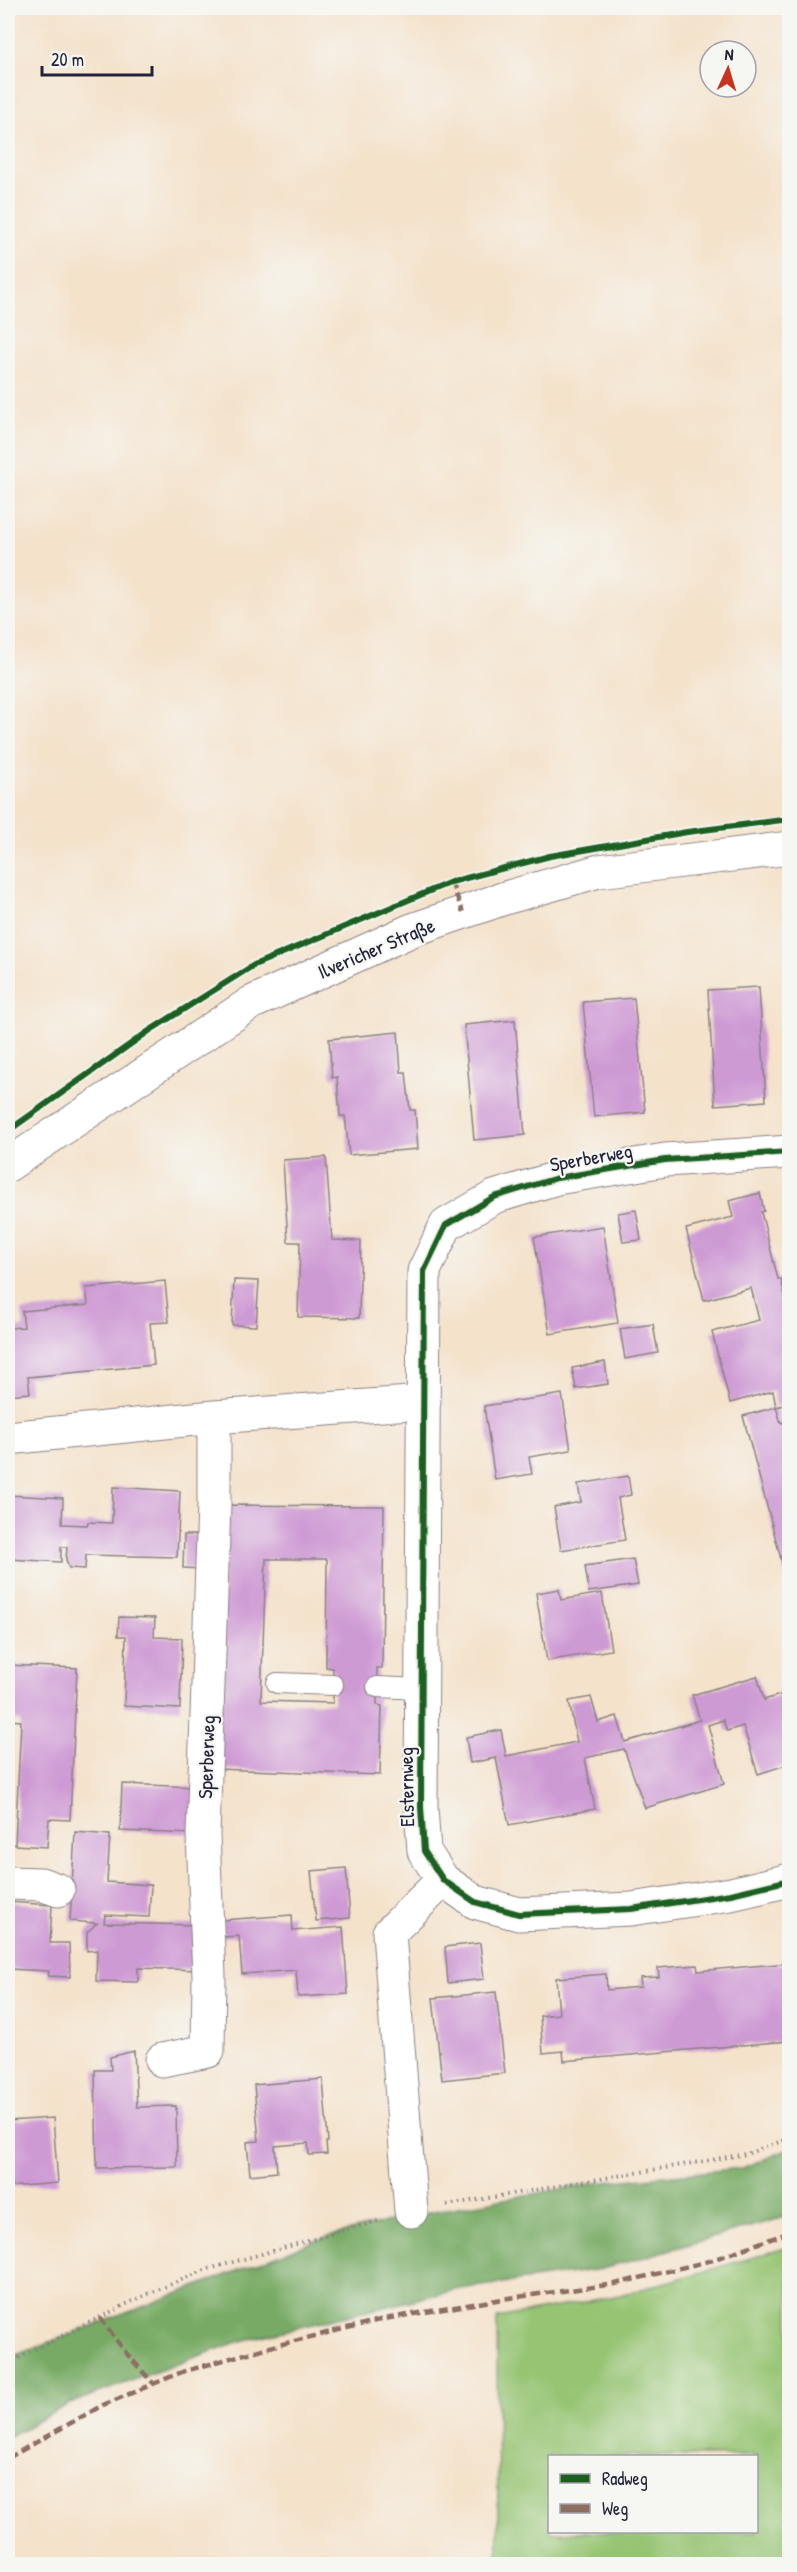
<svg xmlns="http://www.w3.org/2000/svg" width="797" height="2572" font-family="'Patrick Hand',sans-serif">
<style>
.green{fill:#96c473;stroke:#5c7357;stroke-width:1.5;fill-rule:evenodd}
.forest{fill:#78aa65;stroke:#4d6650;stroke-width:1.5}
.building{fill:#ce9ad4;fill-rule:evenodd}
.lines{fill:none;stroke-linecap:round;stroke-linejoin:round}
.lane-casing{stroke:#8b8283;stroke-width:22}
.street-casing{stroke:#8b8283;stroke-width:35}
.secondary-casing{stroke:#8b8283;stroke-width:35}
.path{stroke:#8b8283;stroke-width:4;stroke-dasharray:1.5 4.5;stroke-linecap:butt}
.lane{stroke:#fff;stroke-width:20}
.street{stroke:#fff;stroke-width:33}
.secondary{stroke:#fff;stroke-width:33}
.quiet{stroke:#8d6e63;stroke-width:4.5;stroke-dasharray:9 4.5;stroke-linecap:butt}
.cycleway-casing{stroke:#f6f6f2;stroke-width:10}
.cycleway{stroke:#1b5e20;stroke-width:6}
.labels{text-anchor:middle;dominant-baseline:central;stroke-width:4.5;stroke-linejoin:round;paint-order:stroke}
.street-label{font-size:20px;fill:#22223b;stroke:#f6f6f2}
</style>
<rect width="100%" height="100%" fill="#f6f6f2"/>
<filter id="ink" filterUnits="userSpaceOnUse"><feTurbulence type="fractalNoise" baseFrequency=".0167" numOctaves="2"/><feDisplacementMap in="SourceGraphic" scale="12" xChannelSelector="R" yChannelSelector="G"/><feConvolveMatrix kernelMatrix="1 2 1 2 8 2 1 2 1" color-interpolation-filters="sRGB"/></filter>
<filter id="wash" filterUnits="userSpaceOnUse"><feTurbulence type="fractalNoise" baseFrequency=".008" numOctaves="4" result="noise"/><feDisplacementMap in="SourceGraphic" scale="24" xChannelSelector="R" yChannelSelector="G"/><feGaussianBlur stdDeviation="1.35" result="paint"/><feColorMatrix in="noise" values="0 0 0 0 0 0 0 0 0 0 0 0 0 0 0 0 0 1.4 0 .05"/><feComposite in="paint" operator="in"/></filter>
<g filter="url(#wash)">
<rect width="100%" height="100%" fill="#f4e2cb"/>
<path class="green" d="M789 2247V2564H498L497 2318 621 2295ZM550 2456H756V2532H550Z"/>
<path class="forest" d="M789 2149V2216L602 2269 460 2289 237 2342 71 2403 8 2437V2358L326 2237 423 2213 596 2183 742 2168Z"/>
<g id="blocks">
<path class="building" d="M759 987 766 1101 715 1105 708 990Z
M634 998 645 1112 594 1117 583 1002Z
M515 1020 525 1135 474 1140 464 1025Z
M398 1032 401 1072H406L410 1110H415L418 1149 349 1155 345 1116H340L337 1077 332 1078 329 1039Z
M326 1157 332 1240 361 1241 359 1318 298 1317 300 1242H288L283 1160Z
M760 1193 764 1211 761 1212 778 1279H781L789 1312 787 1314 789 1325V1404L776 1407 773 1391 730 1403 712 1332 759 1320 751 1288 704 1300 686 1229 733 1217 729 1201Z
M636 1210 641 1240 623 1242 618 1213Z
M603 1226 618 1323 550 1334 534 1237Z
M234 1280 259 1281 256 1326 232 1325Z
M165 1281 169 1322 150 1323 154 1365 28 1377 30 1393 8 1395V1328L24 1327 22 1311 88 1305 86 1288Z
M653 1324 658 1353 625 1359 620 1329Z
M605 1362 608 1384 576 1389 572 1368Z
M562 1394 571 1450 529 1457 532 1474 495 1480 484 1406Z
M776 1407 781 1423 789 1421V1589L743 1416Z
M628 1476 631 1495 618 1498 625 1540 561 1550 554 1507 581 1502 578 1484Z
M113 1487 180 1491 177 1557 86 1555 85 1569 69 1568 66 1560 67 1547H61V1562L8 1559V1495L63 1498 62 1524 87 1525 88 1522 112 1523Z
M225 1505 384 1506 382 1668H377V1705L382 1706 380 1775 217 1769ZM266 1559H327L326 1667 333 1668V1703L261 1701Z
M184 1535H203L201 1569 183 1568Z
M633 1559 638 1585 589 1592 585 1566Z
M559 1589 561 1600 602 1593 611 1650 547 1661 536 1593Z
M119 1617 155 1618 154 1637 182 1638 180 1709 124 1706 126 1636H118Z
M8 1665 77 1668 70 1820 49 1819 47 1847 15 1845 21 1721 8 1720Z
M757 1676 764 1700 789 1692V1764L758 1774 743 1726 727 1731 723 1720 708 1725 724 1784 645 1808 624 1749 585 1758 595 1809 509 1825 496 1758 470 1763 466 1737 501 1730 506 1756 577 1742 569 1701 591 1697 598 1722 617 1716 625 1742 700 1720 692 1695Z
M122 1784 195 1787 193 1834 120 1831Z
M75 1832 110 1835 107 1882 151 1885 149 1917 105 1915 104 1923 199 1925 198 1970 138 1968V1982L96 1981 97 1950 87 1951V1932L97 1923 70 1921Z
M346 1868 350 1918 316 1921 311 1871Z
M8 1902 52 1905 50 1943H69L70 1977 48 1976 49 1971 8 1969Z
M292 1915 293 1931 343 1927 348 1994 298 1997 296 1970 242 1974 239 1936 223 1937 222 1920Z
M480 1943 484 1979 448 1983 445 1947Z
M789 1963V2041L564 2061 563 2051 543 2053 540 2016 559 2014 556 1978 606 1974 607 1990 641 1987 640 1978 659 1977 658 1968 697 1965 698 1971Z
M496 1992 505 2073 442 2080 433 1998Z
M134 2051 137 2107 176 2106 177 2167 97 2168 95 2070H111L110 2057Z
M323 2079 328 2142H326L327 2154 309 2155 308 2143 275 2146 277 2172 250 2175 247 2142 259 2141 254 2085Z
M53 2118 58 2183 8 2187V2121Z"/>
</g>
</g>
<g filter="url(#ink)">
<use href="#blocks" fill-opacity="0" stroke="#8b8283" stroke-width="1.5"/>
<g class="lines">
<defs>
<path id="lane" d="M277 1683 333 1685
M377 1687 422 1689"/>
<path id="street" d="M790 1152 665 1160 557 1178 494 1197 446 1225 424 1271 421 1807 424 1851 443 1880 475 1902 519 1914 631 1909 731 1894 790 1880
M8 1438 214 1417 424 1402
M8 1883 41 1884 58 1890
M162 2060 208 2051 209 1976 203 1835 214 1504V1417
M411 2211 389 1933 443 1880"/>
<path id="secondary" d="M8 1165 251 1003 412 930 505 898 599 871 790 848"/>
</defs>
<use href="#lane" class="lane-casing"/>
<use href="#street" class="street-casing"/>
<use href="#secondary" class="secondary-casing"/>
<path class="path" d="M447 2205 746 2154 790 2138
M8 2363 141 2297 205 2270 378 2221"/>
<use href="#lane" class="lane"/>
<use href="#street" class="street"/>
<use href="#secondary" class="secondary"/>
<path class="quiet" d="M451 882 463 912
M100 2318 127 2354 153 2383
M8 2458 103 2405 182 2372 266 2348 384 2319 502 2299 615 2284 709 2261 790 2232"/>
<defs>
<path id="cycleway" d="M8 1131 149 1031 254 965 451 882 550 856 687 832 790 819
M790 1152 665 1160 557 1178 494 1197 446 1225 424 1271 421 1807 424 1851 443 1880 475 1902 519 1914 631 1909 731 1894 790 1880"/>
</defs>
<use href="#cycleway" class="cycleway-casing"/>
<use href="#cycleway" class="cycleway"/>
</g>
</g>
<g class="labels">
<g class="street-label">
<text transform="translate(376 948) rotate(-23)">Ilvericher Straße</text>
<text transform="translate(591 1157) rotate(-10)">Sperberweg</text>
<text transform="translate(206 1757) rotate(-88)">Sperberweg</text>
<text transform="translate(406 1787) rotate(-91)">Elsternweg</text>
</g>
</g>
<rect width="797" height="2572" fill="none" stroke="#f6f6f2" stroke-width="30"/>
<rect x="548" y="2455" width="210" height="78" fill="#f6f6f2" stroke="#a1a1a9" stroke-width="1.5"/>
<rect x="560" y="2474" width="30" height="9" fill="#1b5e20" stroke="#a1a1a9" stroke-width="1.5"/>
<text x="602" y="2485" font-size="18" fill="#22223b">Radweg</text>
<rect x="560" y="2504" width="30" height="9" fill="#8d6e63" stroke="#a1a1a9" stroke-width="1.5"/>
<text x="602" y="2515" font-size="18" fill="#22223b">Weg</text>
<g transform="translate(728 69) rotate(4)"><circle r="28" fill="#f6f6f2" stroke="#a1a1a9" stroke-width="1.5"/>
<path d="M0-4.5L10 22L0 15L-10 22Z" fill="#c8321e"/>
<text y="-9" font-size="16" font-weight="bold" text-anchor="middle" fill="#22223b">N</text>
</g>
<path d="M42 66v9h110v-9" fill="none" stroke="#22223b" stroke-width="3"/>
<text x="51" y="66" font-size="18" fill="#22223b" stroke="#f6f6f2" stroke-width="4.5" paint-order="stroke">20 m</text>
</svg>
